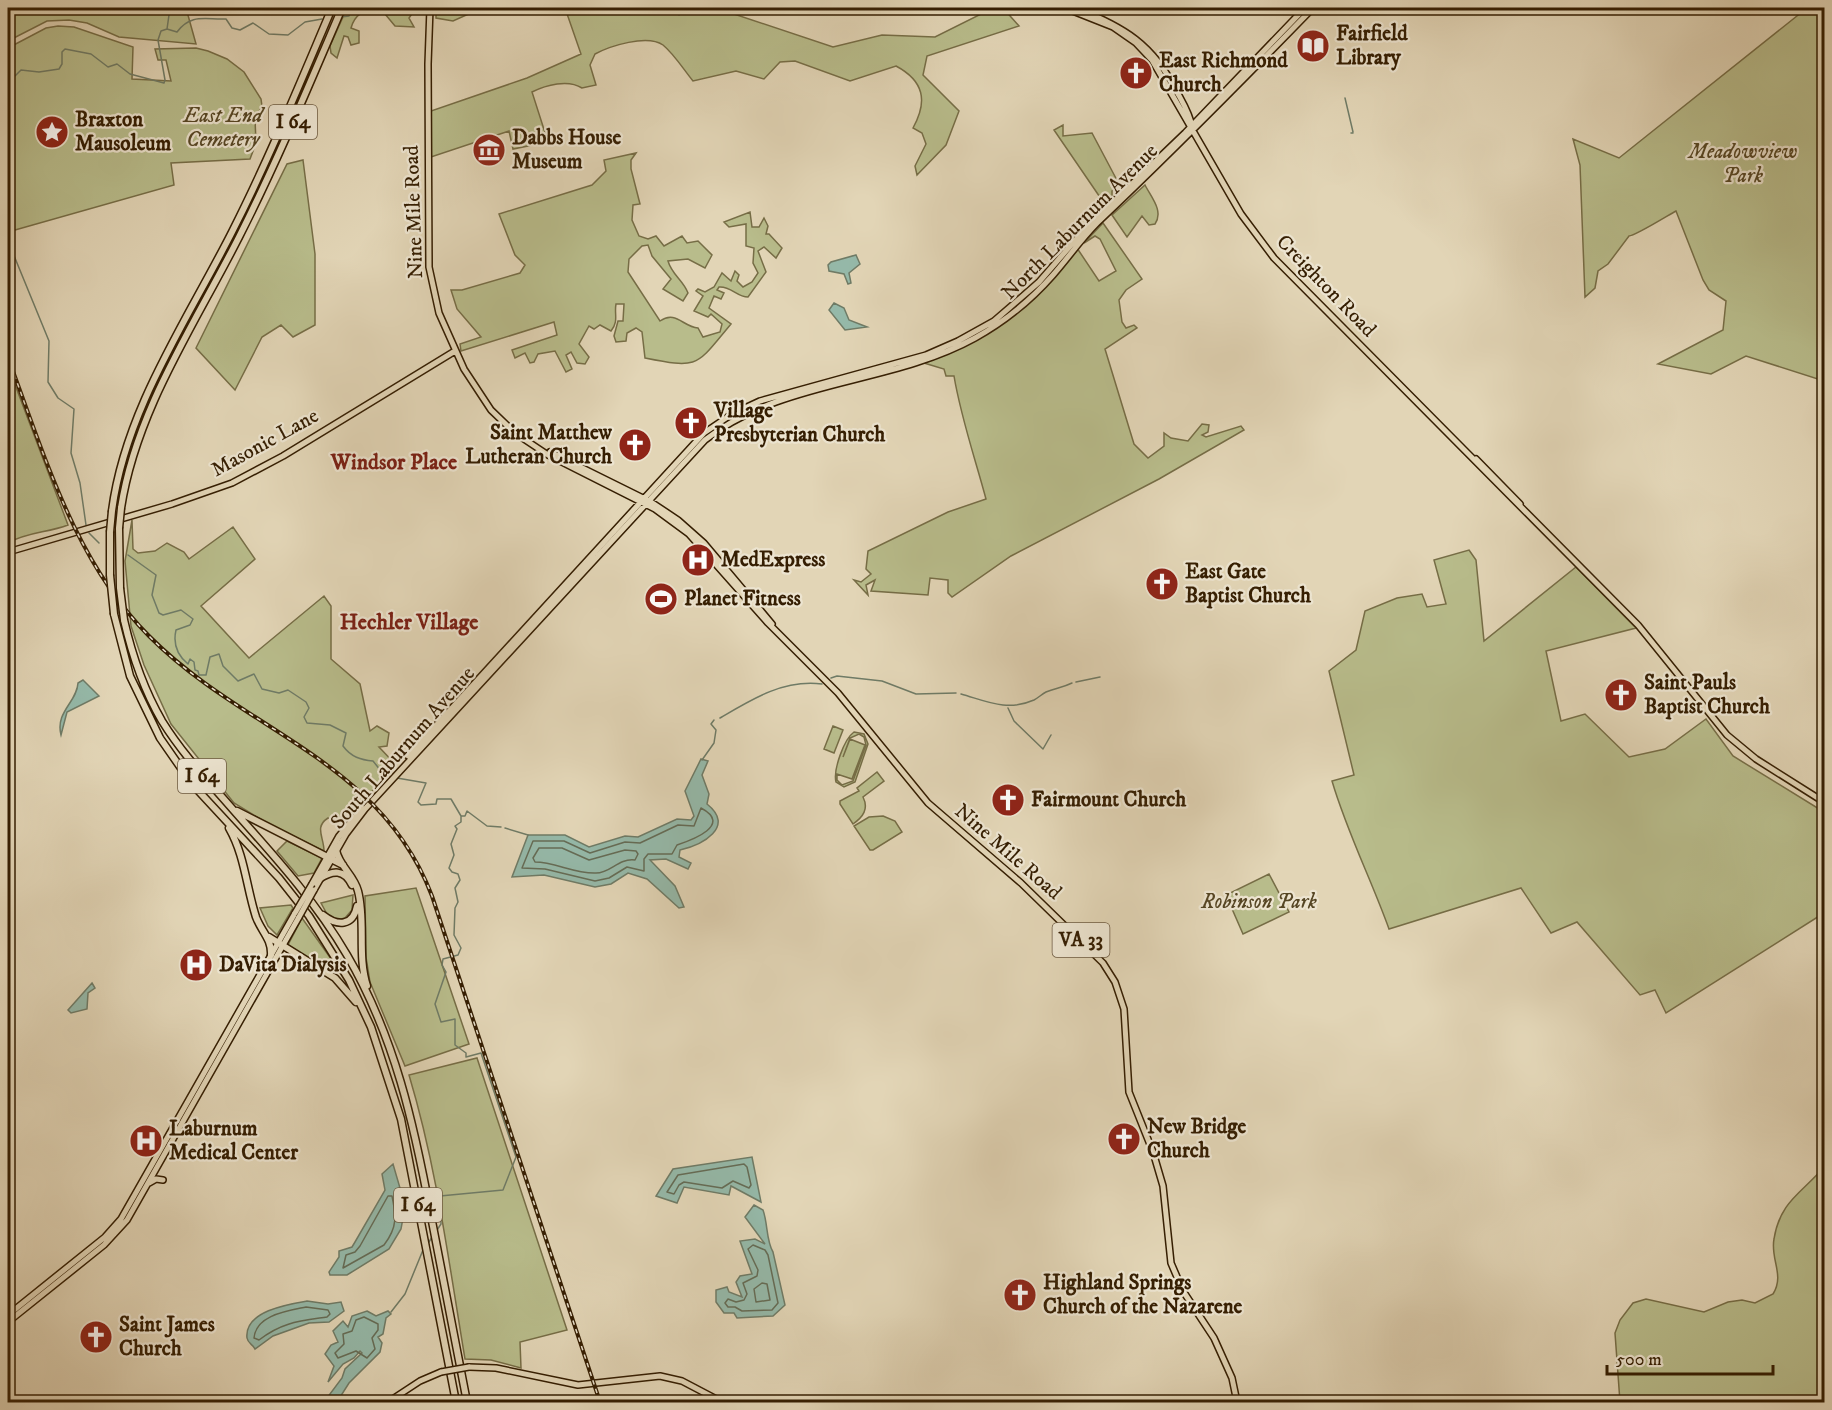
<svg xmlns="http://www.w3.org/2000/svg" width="1832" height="1410" font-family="'IM FELL DW Pica',serif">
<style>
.green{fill:#b8bc8b;stroke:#766d46;stroke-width:1.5;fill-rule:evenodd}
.water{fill:#95b9a9;stroke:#6f7b66;stroke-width:1.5}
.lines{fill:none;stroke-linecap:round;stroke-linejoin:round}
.shore{stroke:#656c56;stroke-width:1.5}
.stream{stroke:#6f7b66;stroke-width:1.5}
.major-casing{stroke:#351e02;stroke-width:8}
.highway-casing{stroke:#351e02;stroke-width:9}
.major{stroke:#e2d5b6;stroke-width:5}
.highway{stroke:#e2d5b6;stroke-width:6}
.rail-casing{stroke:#351e02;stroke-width:4}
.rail{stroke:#ece4d0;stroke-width:1.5;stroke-dasharray:4.5;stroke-linecap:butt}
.major-bridge-casing{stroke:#351e02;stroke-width:8;stroke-linecap:butt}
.highway-bridge-casing{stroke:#351e02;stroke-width:9;stroke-linecap:butt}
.major-bridge{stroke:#e2d5b6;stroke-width:5}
.highway-bridge{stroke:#e2d5b6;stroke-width:6}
.labels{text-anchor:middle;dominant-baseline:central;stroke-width:4.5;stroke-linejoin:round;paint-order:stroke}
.shield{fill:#ece4d0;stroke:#6c5940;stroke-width:1.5}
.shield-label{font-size:20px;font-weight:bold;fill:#351e02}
.poi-label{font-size:21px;font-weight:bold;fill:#351e02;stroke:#ece4d0;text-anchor:start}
.park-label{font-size:21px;font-style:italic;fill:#564624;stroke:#ece4d0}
.street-label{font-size:21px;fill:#351e02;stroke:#ece4d0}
.neighbourhood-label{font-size:22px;font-weight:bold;fill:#7a1f14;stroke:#ece4d0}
</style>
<rect width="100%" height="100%" fill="#e2d5b6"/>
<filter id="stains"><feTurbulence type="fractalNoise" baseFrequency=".00333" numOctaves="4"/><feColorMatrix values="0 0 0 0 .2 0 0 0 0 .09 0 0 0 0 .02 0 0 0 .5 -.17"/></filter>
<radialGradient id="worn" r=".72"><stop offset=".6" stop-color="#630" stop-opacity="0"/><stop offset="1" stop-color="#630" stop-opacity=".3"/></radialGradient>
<path class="green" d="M8 8H186L196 44 119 37 87 23 69 20 47 21 8 41Z
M347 8H380C365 12 356 11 351 28L359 31V43L351 45 348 37 344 36 337 58 331 53 330 46Z
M380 8H416L409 18 414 27 395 26Z
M436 8H482L453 21 436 18Z
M565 8H716L833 47 882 35 935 37 993 8H1003L1019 26 927 56 923 75 959 111 946 145 917 175 915 166 926 144 922 133 913 128C928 101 924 81 896 66L850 81 795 61 780 62 764 79 736 71 693 81C684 70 674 54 663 45 647 34 610 46 595 54L590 65 596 85 582 88C568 79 546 85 532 92L548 142 513 149 509 131 431 157V111L527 78 581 54Z
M1807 8H1824V423L1818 402V379L1746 356 1711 374 1658 364 1723 330 1726 301 1709 290 1703 280 1676 211C1667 216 1635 236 1629 236L1608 264 1598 271 1595 288 1585 297 1580 165 1573 139 1619 158Z
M58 26 74 27 133 47 132 79 171 81 166 60H158L155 49 196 48 208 51 227 59 244 72 261 99 262 106 255 119 256 143 250 159 171 163 174 185 8 232V48L46 28Z
M1063 125V136L1092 133 1119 184 1112 191V200L1106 206 1054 130Z
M636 153 631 160V169L640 204 633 205 632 220 639 236 648 239 656 236 664 246 682 236 687 243 698 241 712 255 705 268 688 259 668 261C672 275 683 280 688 293L683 301 663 289 671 279 652 256 648 245 642 246 629 259 628 272 660 321C676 310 683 327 698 328L703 337 720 332 722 324 711 314 708 317 694 311 703 296 696 291 698 289 705 292 714 287 722 273 731 281 735 271 739 275 737 281 743 287 752 282 758 273 753 263 754 248 746 246V224L729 227 724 222 750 212 752 227H759L764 218 768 226 766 234H769L782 248 776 258 764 247 758 251 766 272 748 297C737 297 731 286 719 287L717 290 724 293 721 299 714 296 709 308 731 324C696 366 700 369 645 358L642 332 636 328 627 333 626 341 616 342 614 336 618 321H623L624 304H616C614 314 619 321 611 331L600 325 594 329 589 326 579 344 589 357 585 364 577 363 571 352 566 355 572 369 566 372 555 351 538 354 534 362 530 363 525 353 515 358 512 350 557 335 554 322 461 351 460 344 481 337 457 309 451 290H462L520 273 525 265 515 255 499 214 592 185 606 171 604 160Z
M303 160 315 254V325L293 337 281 325 262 337 235 390 196 348 287 164Z
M1145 185C1151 197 1164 211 1155 224L1149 225 1142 216 1127 237 1112 215Z
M1103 223 1142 279 1126 290 1119 300 1122 322 1126 328 1134 325 1137 328 1105 349 1134 444 1148 458 1164 446V433L1171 438 1188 441 1202 424 1209 425 1208 432 1202 435 1206 437 1241 426 1244 430 1159 479 1011 556 952 597 948 593V580L930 578 928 595 871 591 875 580 866 585 868 595 854 580 861 582 871 574 866 569 868 551 948 512 986 499C975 458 961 418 954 376H946L944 369 924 363 1009 318 1077 248 1099 281 1116 271 1100 239 1095 236 1084 243Z
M8 366 68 525C47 533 27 532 8 543Z
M132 520 133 549 138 553 155 551 167 543 184 552 189 559 233 527 255 559 201 606 249 658 324 596 331 606V659L360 684 370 731 377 726 389 733 387 746 379 747 396 765 344 822 328 818C314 827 324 837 324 851L265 822 234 803 171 724 144 665 131 626 125 561Z
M1469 550 1476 560 1484 641 1576 567 1636 628 1546 651 1561 721 1585 714 1629 757 1665 749 1706 719 1733 756 1824 812V913L1666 1013 1655 990 1640 995 1577 922 1551 933 1521 888 1389 929C1371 879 1347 832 1332 781L1354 775 1329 671 1356 650 1365 611 1397 598 1422 594 1427 607 1446 604 1434 560Z
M833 726 843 730 834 753 824 749Z
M854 732 864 734 868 744 855 782 844 787 836 782C833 770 844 739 854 732ZM859 734 864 737 866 745 853 781 842 785 837 780V774L852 779 865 745 850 739 843 757 850 738Z
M877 772 884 781 863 797C869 809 863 817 853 824L840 804V801L859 791 857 788Z
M883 816 895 821 902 832 873 850H870L854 826 869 817Z
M287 841 322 858 314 873 298 876 277 851Z
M1269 874 1289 912 1243 934 1226 895Z
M416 888 469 1044 405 1066 370 982 366 957 365 896Z
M353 895 352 910 345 918 337 920 328 916 321 903Z
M291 905 293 908 277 935 268 926 260 908Z
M302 918 334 963 329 972 288 945Z
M477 1058 567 1330 520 1342 521 1368 491 1360 465 1359C449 1264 437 1168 409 1075Z
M1824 1167V1402H1620L1615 1333 1620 1320 1633 1303 1646 1299 1704 1312 1728 1302 1742 1300 1755 1303 1773 1294C1785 1275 1770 1259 1774 1239 1780 1201 1802 1193 1824 1167Z"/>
<path class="water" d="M856 255 860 264 849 273 851 283 848 284 844 274 829 271 828 265 831 262Z
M834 303 844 308 849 320 867 327 845 330 829 310Z
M83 680 99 696 67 712 61 735C55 712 77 702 78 683Z
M701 759 708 761 702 775 709 794 707 804C736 827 702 845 680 850L679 857 691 863 688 869 666 859 650 860 675 886 684 907 679 908 647 879 628 873 611 884 595 887 544 875 512 877 528 835H565L589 847 625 836 638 837 677 819 691 820 694 816 685 791Z
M92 983 95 988 88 993 87 1009 71 1013 68 1010Z
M752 1157 761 1202 731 1186 729 1195 684 1187 677 1203 656 1196 673 1169Z
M393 1164 400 1188 399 1204 403 1218 401 1229 389 1249 347 1275H330L329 1272 339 1257V1251L352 1247 355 1242 385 1190 382 1174Z
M754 1205 763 1210C768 1224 766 1240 773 1252L785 1305 773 1316 737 1318 734 1313H724L716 1302V1290L727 1287 729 1292 742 1297 736 1282 740 1276 752 1274 740 1241 755 1239 765 1244 745 1217Z
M307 1301 328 1304 341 1302 344 1311 329 1322 309 1323 273 1336 255 1349C253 1344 248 1344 247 1338 244 1311 289 1304 307 1301Z
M367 1311 376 1316 388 1311 391 1314 386 1318 383 1334 378 1337 382 1343 380 1352 349 1383 337 1402H324L342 1378 345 1369 362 1353 360 1351 354 1358 343 1364 328 1382 334 1366 325 1354 331 1345 338 1342 333 1331 343 1321 348 1327 352 1316Z"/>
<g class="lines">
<path class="shore" d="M701 808C733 825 692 840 677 845L672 854H648L644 859V871L627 867 609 878 595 881 545 869 522 868 533 841H564L590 853 625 842 640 843 678 825 694 826Z
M539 848H562L589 860 625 850 636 851 638 854 635 860C618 858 611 873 596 873 575 874 555 862 535 862L533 858Z
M744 1164 747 1167 751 1185 749 1188 733 1181 722 1188 684 1182 679 1185 674 1194 667 1192 678 1175Z
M392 1196C396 1215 398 1227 384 1245L343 1268 346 1255 355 1252 360 1246 388 1196Z
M753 1245 765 1250 768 1255 778 1303 772 1310 742 1311 735 1307H728L725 1303 728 1299 736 1302 744 1300 747 1294 743 1283 757 1276 758 1270 748 1249Z
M762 1283 767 1284 770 1300 756 1302 754 1289Z
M306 1307 328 1310 330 1314 327 1317C300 1321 282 1322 259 1340L254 1338C256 1315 287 1311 306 1307Z
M364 1317 378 1324V1330L372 1338 375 1349 367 1358 356 1351 338 1358 335 1353 344 1344 343 1334 352 1331 356 1320Z"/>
<path class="stream" d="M676 8 679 15
M1362 8 1363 12
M341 17 349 16 351 10 357 8
M167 29 170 8
M8 88 12 85 14 77 21 70 39 72 59 69 62 64V52L65 49 91 54 108 67 117 64 130 74 164 83 165 80 158 40 161 31 167 29 177 32C191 13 206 20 226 19L232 28 240 30 253 23 269 34 288 35 305 22 322 19
M1345 98 1353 132
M1351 133H1353
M8 241 49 341 48 382 58 398 74 409 71 453 80 483 86 525
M89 533 99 543
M128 555 156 575 152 595 159 613 163 615 181 610 193 619 190 625 176 630C173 643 177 655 188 664L190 659 194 662 195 670 198 671 199 675H206L210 657 219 654 223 666 238 681 254 674 262 689 279 693 288 690 306 702 309 708 304 717 307 723 330 725 346 733 343 746C351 757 361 760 373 761L381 771 389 774
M831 678 837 676 882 681 916 694 956 693
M1076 682 1100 677
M961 694C986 701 1007 712 1034 700 1038 698 1042 694 1046 692 1055 688 1062 688 1072 683
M1008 708 1014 721 1043 749 1051 735
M720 718C752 699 784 679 822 684
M702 760 714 743 716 730 711 724 714 720
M397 778 426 783 418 802 421 805 436 804 437 799H451L461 816H465L467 811 487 826 501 827
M505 828 528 835
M437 1230 441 1224 440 1196 503 1190 516 1157 481 1053 466 1057V1053L455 1045V1019L441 1022 435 1004 446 972 442 965 443 959 458 955 461 948 454 935 455 908 458 902 455 888 460 880 458 874 452 872 449 868 454 855 451 844 457 829 455 826 461 822V816
M429 1242 432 1237
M391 1312 405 1294 423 1250"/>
<defs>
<path id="major" d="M430 8 428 64 429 267 439 313 464 369 491 410 515 433 548 455 655 509 689 534 768 623 838 693 928 803 1021 883 1103 963 1115 982 1124 1009 1129 1092 1153 1152 1163 1186 1171 1263 1183 1291 1214 1338 1232 1378 1237 1402
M1065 8 1113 27 1136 43 1152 60 1241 214 1274 258 1638 625 1727 735 1756 759 1824 802
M1076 8C1124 27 1153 44 1177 92 1183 103 1190 114 1192 127
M550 452 651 502 678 520 704 543 772 624
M1476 459 1520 504
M8 552 172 504 232 483 283 456 455 351
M408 756 704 433 732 414 760 401 926 355 958 341 994 321 1039 282 1085 229 1185 133 1305 8
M312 884 339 836 362 808
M314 890 346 834 365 809 705 440C783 379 890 385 975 338 1004 322 1031 300 1053 275 1068 258 1081 239 1097 223 1171 153 1242 81 1313 8
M149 1183 156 1179 163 1180
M8 1315 105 1237 121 1219 295 913
M8 1322 104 1245 127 1220 299 917
M469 1367 496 1368 578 1385 660 1376 682 1381 722 1402
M388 1402 420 1381 441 1372"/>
<path id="highway" d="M121 508C136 410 195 324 239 237 277 162 309 85 342 8
M112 511C125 410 187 321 232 232 269 159 300 83 332 8
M119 528 120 588
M110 575V532
M114 614 130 676 160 738 192 784 279 878 309 916 349 980 371 1027 401 1119 456 1402
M124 620C132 655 144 690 162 721 183 755 210 783 236 813 276 858 316 902 347 955 395 1037 414 1124 431 1216 443 1278 455 1340 467 1402
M237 811 343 865
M229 828C245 856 246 886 256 917 261 931 272 939 271 955
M336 850C339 866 354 875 358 891 366 922 357 955 367 986
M319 879C333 870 344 869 352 885
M323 915C337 926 353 927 357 906
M269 937 335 978 356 1002"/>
</defs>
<use href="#major" class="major-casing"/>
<use href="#highway" class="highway-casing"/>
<use href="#major" class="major"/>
<use href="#highway" class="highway"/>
<defs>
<path id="rail" d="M8 358C45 456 74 560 149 636 244 732 380 759 432 896L600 1402"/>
</defs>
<use href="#rail" class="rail-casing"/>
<use href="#rail" class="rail"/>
<defs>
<path id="major-bridge" d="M295 913 312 884
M299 917 314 890
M441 1372 469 1367"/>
<path id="highway-bridge" d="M119 528 121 508
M110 532 112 511
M110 575 114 614
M120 588 124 620"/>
</defs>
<use href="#major-bridge" class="major-bridge-casing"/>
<use href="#highway-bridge" class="highway-bridge-casing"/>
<use href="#major-bridge" class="major-bridge"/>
<use href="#highway-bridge" class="highway-bridge"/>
</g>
<defs>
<symbol id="library-disc" viewBox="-11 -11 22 22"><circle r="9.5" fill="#8f2418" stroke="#ece4d0"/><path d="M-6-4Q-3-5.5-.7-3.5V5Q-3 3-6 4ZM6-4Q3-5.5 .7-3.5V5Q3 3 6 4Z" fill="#fff"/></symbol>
<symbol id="church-disc" viewBox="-11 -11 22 22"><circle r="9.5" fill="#8f2418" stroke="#ece4d0"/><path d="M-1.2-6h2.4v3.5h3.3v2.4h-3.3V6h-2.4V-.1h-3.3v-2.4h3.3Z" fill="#fff"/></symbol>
<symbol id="sight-disc" viewBox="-11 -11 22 22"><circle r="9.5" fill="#8f2418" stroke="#ece4d0"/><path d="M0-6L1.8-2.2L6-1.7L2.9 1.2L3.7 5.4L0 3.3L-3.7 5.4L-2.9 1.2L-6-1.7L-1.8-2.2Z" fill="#fff"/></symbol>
<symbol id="museum-disc" viewBox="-11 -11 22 22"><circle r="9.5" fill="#8f2418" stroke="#ece4d0"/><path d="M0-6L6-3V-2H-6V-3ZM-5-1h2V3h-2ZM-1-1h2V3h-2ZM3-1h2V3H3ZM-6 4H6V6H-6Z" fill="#fff"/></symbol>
<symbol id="hospital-disc" viewBox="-11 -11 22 22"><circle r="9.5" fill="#8f2418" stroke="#ece4d0"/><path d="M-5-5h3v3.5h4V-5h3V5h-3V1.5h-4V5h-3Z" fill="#fff"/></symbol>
<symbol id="stadium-disc" viewBox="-11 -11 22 22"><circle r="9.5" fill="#8f2418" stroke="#ece4d0"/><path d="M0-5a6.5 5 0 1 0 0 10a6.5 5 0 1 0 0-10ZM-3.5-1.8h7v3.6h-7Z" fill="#fff"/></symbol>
</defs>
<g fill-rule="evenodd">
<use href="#library-disc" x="1294" y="27" width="38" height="38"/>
<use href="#church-disc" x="1117" y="54" width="38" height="38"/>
<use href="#sight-disc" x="33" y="113" width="38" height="38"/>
<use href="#museum-disc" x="470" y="131" width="38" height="38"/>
<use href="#church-disc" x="672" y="404" width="38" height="38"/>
<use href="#church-disc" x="616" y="426" width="38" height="38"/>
<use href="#hospital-disc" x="679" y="541" width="38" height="38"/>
<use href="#church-disc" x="1143" y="565" width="38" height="38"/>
<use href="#stadium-disc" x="642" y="580" width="38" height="38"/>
<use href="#church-disc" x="1602" y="676" width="38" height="38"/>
<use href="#church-disc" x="989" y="781" width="38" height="38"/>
<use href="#hospital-disc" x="177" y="946" width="38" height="38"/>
<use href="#church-disc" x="1105" y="1120" width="38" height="38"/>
<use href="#hospital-disc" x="127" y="1122" width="38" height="38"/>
<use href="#church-disc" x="1001" y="1276" width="38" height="38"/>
<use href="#church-disc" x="77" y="1318" width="38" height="38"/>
</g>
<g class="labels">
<g class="shield">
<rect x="269" y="105" width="48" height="34" rx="4.5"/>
<rect x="178" y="759" width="48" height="34" rx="4.5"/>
<rect x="1052.5" y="923" width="57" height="34" rx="4.5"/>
<rect x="394" y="1188" width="48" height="34" rx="4.5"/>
</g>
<g class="shield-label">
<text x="293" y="122">I 64</text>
<text x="202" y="776">I 64</text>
<text x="1081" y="940">VA 33</text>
<text x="418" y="1205">I 64</text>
</g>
<g class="poi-label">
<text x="1336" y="34">Fairfield<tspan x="1336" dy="24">Library</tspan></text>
<text x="1159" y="61">East Richmond<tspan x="1159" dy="24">Church</tspan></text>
<text x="75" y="120">Braxton<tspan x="75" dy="24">Mausoleum</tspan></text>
<text x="512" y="138">Dabbs House<tspan x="512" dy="24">Museum</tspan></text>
<text x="714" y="411">Village<tspan x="714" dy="24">Presbyterian Church</tspan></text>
<text x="612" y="433" text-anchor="end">Saint Matthew<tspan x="612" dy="24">Lutheran Church</tspan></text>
<text x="721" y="560">MedExpress</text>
<text x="1185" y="572">East Gate<tspan x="1185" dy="24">Baptist Church</tspan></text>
<text x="684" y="599">Planet Fitness</text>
<text x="1644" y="683">Saint Pauls<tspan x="1644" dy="24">Baptist Church</tspan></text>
<text x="1031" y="800">Fairmount Church</text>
<text x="219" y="965">DaVita Dialysis</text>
<text x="1147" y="1127">New Bridge<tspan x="1147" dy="24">Church</tspan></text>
<text x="169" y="1129">Laburnum<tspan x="169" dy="24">Medical Center</tspan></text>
<text x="1043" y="1283">Highland Springs<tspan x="1043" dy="24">Church of the Nazarene</tspan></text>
<text x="119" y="1325">Saint James<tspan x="119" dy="24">Church</tspan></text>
</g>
<g class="park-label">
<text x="223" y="116">East End<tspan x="223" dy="24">Cemetery</tspan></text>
<text x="1743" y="152">Meadowview<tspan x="1743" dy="24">Park</tspan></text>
<text x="1259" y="902">Robinson Park</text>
</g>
<g class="street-label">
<text transform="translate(414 212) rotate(-92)">Nine Mile Road</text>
<text transform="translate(1080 222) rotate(-45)">North Laburnum Avenue</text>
<text transform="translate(1326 286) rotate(46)">Creighton Road</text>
<text transform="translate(265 443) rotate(-29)">Masonic Lane</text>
<text transform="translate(403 748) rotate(-49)">South Laburnum Avenue</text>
<text transform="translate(1008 852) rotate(41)">Nine Mile Road</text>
</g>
<g class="neighbourhood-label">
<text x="394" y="462">Windsor Place</text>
<text x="409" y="622">Hechler Village</text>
</g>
</g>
<rect width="1832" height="1410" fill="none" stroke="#e2d5b6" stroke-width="30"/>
<rect x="9" y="9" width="1814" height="1392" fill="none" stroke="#351e02" stroke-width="3"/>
<rect x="15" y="15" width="1802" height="1380" fill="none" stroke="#351e02" stroke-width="1.5"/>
<path d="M1607 1365v9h166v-9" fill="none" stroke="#351e02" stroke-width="3"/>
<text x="1616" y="1365" font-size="18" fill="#351e02" stroke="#ece4d0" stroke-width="4.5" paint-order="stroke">500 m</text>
<rect width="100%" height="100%" filter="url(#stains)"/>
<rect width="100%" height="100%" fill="url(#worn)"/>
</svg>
